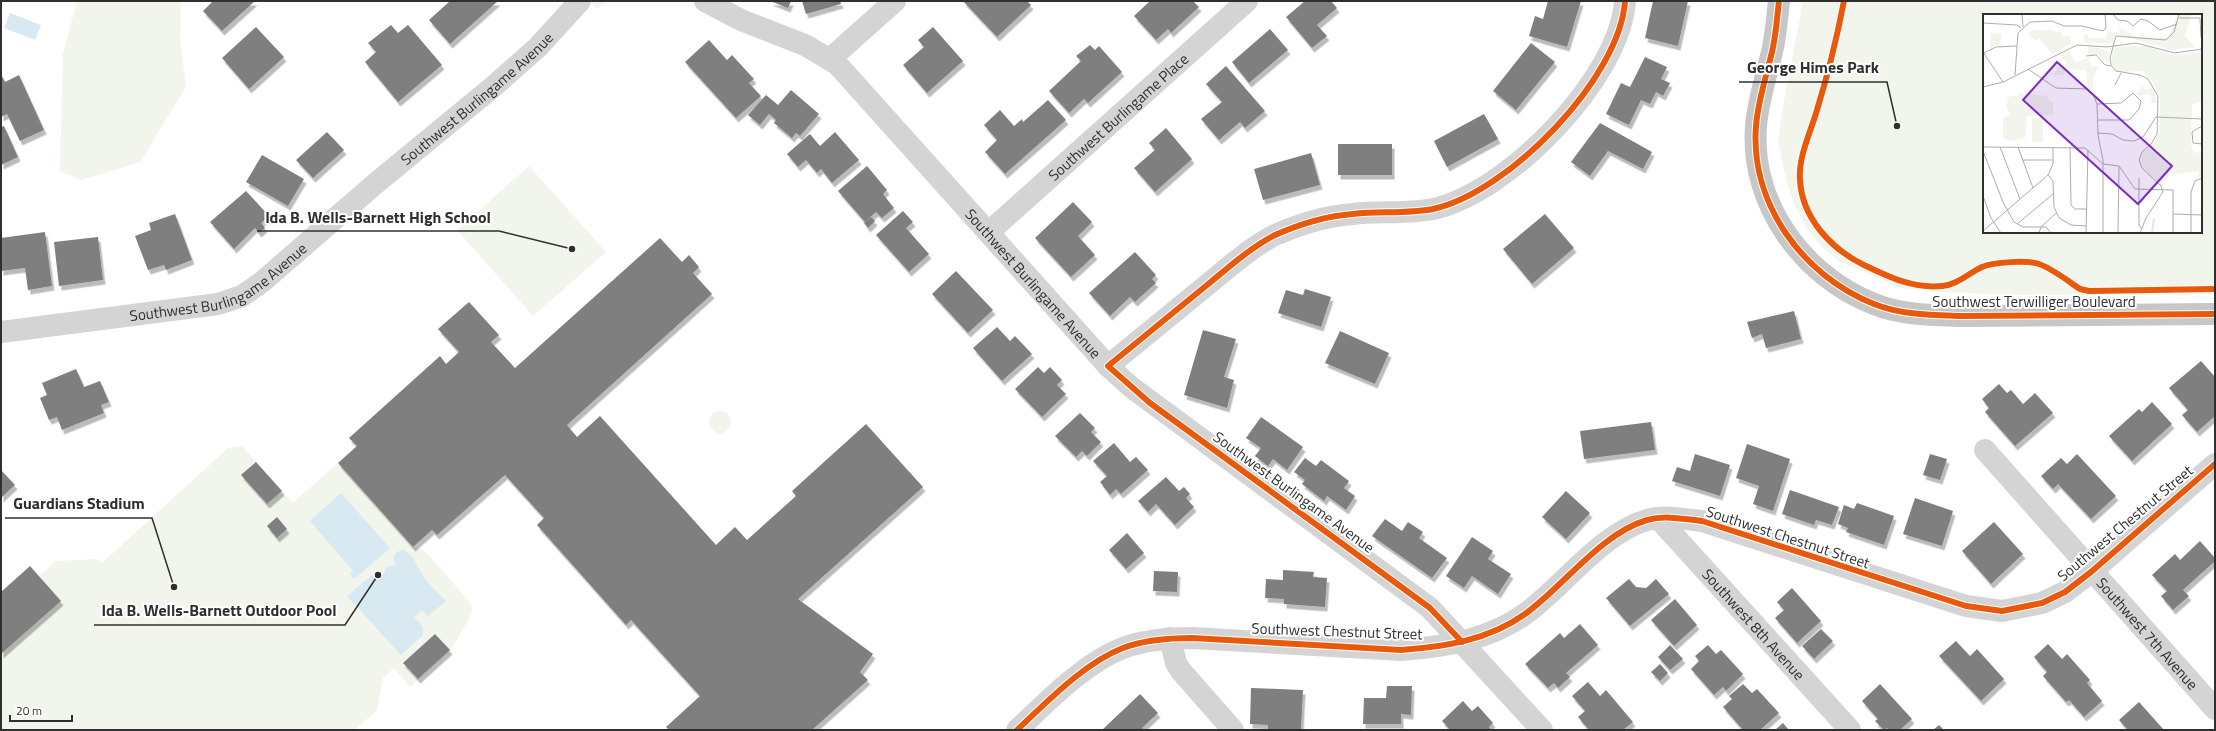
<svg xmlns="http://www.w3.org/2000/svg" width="2216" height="731" font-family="'Titillium Web',sans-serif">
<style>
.green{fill:#f1f5ec;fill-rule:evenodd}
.water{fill:#d9e9f2}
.building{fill:#7f7f7f;filter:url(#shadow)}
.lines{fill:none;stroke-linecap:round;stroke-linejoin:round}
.minor{stroke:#d4d4d4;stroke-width:22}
.major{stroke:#c7c7c7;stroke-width:22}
.cycleway-casing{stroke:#fff;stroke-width:8}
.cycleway{stroke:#e8590c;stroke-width:6}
.labels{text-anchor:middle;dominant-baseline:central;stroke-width:4;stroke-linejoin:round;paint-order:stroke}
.street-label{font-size:15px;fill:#2f2f2f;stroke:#fff}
.inset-river{fill:none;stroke:#d9e9f2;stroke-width:2}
.inset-road{fill:none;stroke:#acacac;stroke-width:1}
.view{fill:#7b2cbf;fill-opacity:0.15;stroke:#7b2cbf;stroke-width:2}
.inset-edge{fill:none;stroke:#2f2f2f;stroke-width:2}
.leader{fill:none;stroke:#2f2f2f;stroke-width:1.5}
.callout-dot{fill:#2f2f2f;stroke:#fff;stroke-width:1.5}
.callout-label{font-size:16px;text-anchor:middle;font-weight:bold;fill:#2f2f2f;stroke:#fff;stroke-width:4;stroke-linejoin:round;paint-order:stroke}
</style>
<defs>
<filter id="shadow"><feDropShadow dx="2.5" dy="4.5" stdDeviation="0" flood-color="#0004"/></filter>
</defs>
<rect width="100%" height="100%" fill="#fff"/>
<path class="green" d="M77 1H181L180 38 186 87 140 162 81 180 60 171 63 54Z
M589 1H608L597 9Z
M1803 1H2215V294L2010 295 1945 292 1900 288 1839 261 1822 247 1807 229 1795 206 1786 180 1778 141 1783 106ZM1984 15H2201V232H1984Z
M529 166 606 252 533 316 457 230Z
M709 422a11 11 0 1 1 22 0a11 11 0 1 1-22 0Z
M242 446 293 503 338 463 413 547 424 550 468 600 472 607V613L450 652 410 687 394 668 383 678 377 710 355 730H1V610L56 561 97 559 102 563 228 448Z"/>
<path class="water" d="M10 13 41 25 35 40 4 28Z
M341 493 390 548 354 579 350 574 353 571 310 521Z
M403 550C416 556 417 568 424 577 430 586 439 593 446 601L428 616 422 610 414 617 423 627V635L401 655 347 596 372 575 377 573 382 576 387 567 396 565 393 557 397 552Z"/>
<path class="building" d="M213 1H255L222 31 203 11Z
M450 1H498L450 44 429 20Z
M770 1H791L788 8Z
M802 1H840L841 4 806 14Z
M963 1H1027L1031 5 997 37Z
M1150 1H1193L1199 7 1171 33 1168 29 1156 40 1134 16Z
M1305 1H1331L1337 8 1317 25 1327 36 1312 48 1286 17Z
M1548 1H1581L1567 47 1529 36 1535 16 1543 19Z
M1653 1H1688L1678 46 1645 38Z
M391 25 398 33 408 25 442 65 398 102 365 62 376 52 368 43Z
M256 27 284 57 249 89 222 58Z
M933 27 963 61 927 93 903 65 924 47 918 40Z
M1270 29 1288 50 1249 83 1232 62Z
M709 40 727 60 732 55 754 79 749 83 761 96 736 118 685 62Z
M1531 43 1555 62 1516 110 1493 91Z
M1090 45 1095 50 1099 46 1122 72 1088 103 1084 99 1069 113 1049 91 1081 61 1076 56Z
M1645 57 1667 67 1661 79 1670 83 1663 96 1656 92 1650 104 1641 100 1629 125 1606 114 1621 83 1630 87Z
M1226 66 1265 111 1245 128 1240 122 1219 140 1201 119 1222 102 1206 84Z
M1 74 5 82 19 75 44 130 20 141 7 114 1 117Z
M791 90 819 114 800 136 796 133 792 138 774 123 776 120 769 114 760 125 748 115 766 95 778 105Z
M1048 100 1066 120 1005 174 985 152 997 140 984 125 1000 110 1014 126 1022 119 1023 122Z
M1484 114 1498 139 1447 167 1434 141Z
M1600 123 1652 152 1643 169 1608 151 1590 176 1571 162Z
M4 126 18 157 1 165V127Z
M1166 128 1192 159 1155 192 1134 168 1155 150 1149 143Z
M327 132 344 150 313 178 296 160Z
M835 132 859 160 832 183 821 169 817 173 806 160 798 167 787 154 810 134 820 146Z
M1338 144H1392V175H1338Z
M1311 153 1320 185 1263 200 1254 169Z
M262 155 304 179 288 206 246 182Z
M867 166 887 190 883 194 894 208 882 218 876 212 865 222 838 191Z
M246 191 269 216 261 223 265 228 259 233 255 228 234 249 210 222Z
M1073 202 1092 222 1078 236 1095 255 1071 277 1035 238Z
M903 211 913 222 906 228 929 254 909 272 876 235Z
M175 214 192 260 166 270 164 265 148 270 135 236 151 230 149 223Z
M1545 214 1574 248 1532 284 1503 249Z
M871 217 875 221 868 228 864 223Z
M45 232 52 286 28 290 25 268 1 271V238Z
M98 237 103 280 59 286 54 242Z
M660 238 682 262 689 255 699 267 693 273 712 294 567 425 577 437 600 416 716 545 735 527 747 540 796 496 792 491 866 424 923 487 798 599 873 654 860 672 868 680 812 730H669L666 727 700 696 631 620 626 625 537 525 544 518 505 475 437 535 432 530 413 547 338 463 357 446 349 438 440 356 446 364 459 352 438 329 469 302 499 335 491 342 515 368Z
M1135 252 1156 275 1152 279 1156 283 1135 302 1130 297 1110 316 1089 293Z
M956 271 993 310 968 333 932 294Z
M1305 289 1331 297 1321 327 1278 313 1286 290 1303 295Z
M1794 311 1801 339 1766 348 1762 334 1752 338 1747 322Z
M997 327 1010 341 1015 336 1032 354 1002 381 973 348Z
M1203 330 1236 339 1224 377 1234 380 1227 408 1184 395Z
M1340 331 1389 353 1375 384 1325 363Z
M2201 361 2215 377V416L2197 432 2182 415 2188 410 2169 388Z
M1038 367 1044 373 1050 367 1062 380 1057 385 1066 394 1042 417 1015 389Z
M76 369 84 387 100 381 109 402 101 405 104 413 62 430 57 417 49 420 40 398 47 395 42 383Z
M1999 384 2007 393 2011 390 2023 404 2035 393 2053 413 2015 446 1985 412 1989 408 1982 399Z
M2152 402 2172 424 2132 461 2109 436 2139 409 2142 412Z
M1080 413 1095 428 1091 432 1101 442 1087 456 1082 451 1076 457 1055 436Z
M1261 417 1303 447 1287 470 1273 459 1268 466 1255 456 1261 448 1246 438Z
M1651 422 1655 450 1584 459 1580 431Z
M1114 443 1130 462 1136 457 1148 470 1121 494 1116 489 1110 495 1100 482 1107 476 1093 461Z
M1747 444 1790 459 1773 511 1753 504 1759 486 1736 478Z
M1695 454 1730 465 1720 496 1672 481 1677 467 1690 471Z
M1930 454 1947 459 1940 480 1923 475Z
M2077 454 2116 496 2091 519 2058 484 2053 489 2041 476 2061 458 2067 464Z
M1305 458 1316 466 1321 460 1349 481 1344 488 1355 496 1346 510 1327 496 1324 501 1302 484 1305 480 1294 472Z
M256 462 282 491 267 504 241 475Z
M1 470 15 485 1 498Z
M1166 477 1179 491 1184 487 1190 494 1186 498 1194 507 1175 525 1156 504 1148 512 1138 501Z
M1790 490 1839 507 1832 525 1816 520 1814 525 1782 514Z
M1566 491 1590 513 1566 539 1542 517Z
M1915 498 1953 511 1942 546 1903 534Z
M1857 503 1894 516 1884 545 1846 532 1848 528 1838 524 1844 505 1854 509Z
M277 517 287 529 277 538 267 526Z
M1385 519 1402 531 1408 522 1423 532 1419 538 1447 558 1432 578 1372 536Z
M1994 522 2023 554 1991 584 1962 551Z
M1127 533 1144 553 1126 569 1109 550Z
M1472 537 1493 551 1488 559 1511 574 1498 594 1472 576 1464 588 1446 576Z
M2200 541 2215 558V561L2183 590 2189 596 2173 610 2161 596 2167 591 2152 575 2175 554 2180 560Z
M30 566 61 601 1 654V592Z
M1283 570 1314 572 1313 577 1327 578 1325 607 1284 604V599L1265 598 1266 579 1283 580Z
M1154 571 1178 572 1177 592 1153 591Z
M1629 579 1636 587 1646 588 1656 579 1669 594 1630 626 1606 598Z
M1792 588 1821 621 1797 643 1775 618 1784 610 1777 602Z
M1675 599 1697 625 1674 646 1651 620Z
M1580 624 1598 645 1566 673 1570 677 1558 688 1554 683 1548 688 1525 664 1560 633 1564 638Z
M1821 629 1833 641 1814 659 1802 646Z
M435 634 450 650 418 679 403 663Z
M1956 641 1970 656 1977 649 2004 679 1981 701 1939 656Z
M2048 644 2062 659 2067 654 2090 680 2087 683 2102 701 2084 717 2069 700 2066 702 2043 676 2047 672 2034 657Z
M1670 645 1683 659 1670 670 1658 657Z
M1708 645 1716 654 1721 650 1743 674 1726 691 1723 687 1714 695 1691 669 1699 661 1695 656Z
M1660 664 1668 673 1660 681 1651 672Z
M1588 682 1600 696 1606 690 1633 722 1623 730H1589L1578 717 1585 711 1572 696Z
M1743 684 1752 693 1757 689 1779 713 1760 730H1743L1723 707 1732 699 1729 696Z
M1880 684 1912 719 1900 730H1889L1887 728 1884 730 1875 721 1878 719 1862 701Z
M1387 686H1412L1411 715 1401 714V724H1363L1364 698H1386Z
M1251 688 1303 690 1301 730H1268V725L1250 724Z
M1140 694 1158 713 1142 728 1144 730H1102Z
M1463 701 1472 711 1478 706 1493 723 1489 727 1491 730H1450L1442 721Z
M2139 702 2164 730H2128L2119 720Z
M1783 723 1789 730H1775Z
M1939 725 1944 730H1933Z"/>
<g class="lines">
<g class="minor">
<path id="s1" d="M705 1 741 20 805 45 837 64 1108 366 1131 387 1430 608 1542 730"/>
<path d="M830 59 895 1"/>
<path id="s2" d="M989 232 1247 1"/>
<path id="s3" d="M1 332 218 304 242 296 262 282 375 184 494 86 538 47 580 1"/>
<path d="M1108 366C1141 339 1174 312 1207 285 1228 268 1251 247 1275 235 1300 224 1325 216 1353 214 1379 211 1407 214 1433 209 1508 193 1620 78 1625 1"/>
<path id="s4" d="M1985 450 2215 709"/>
<path id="s5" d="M1658 518 1850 730"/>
<path d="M1170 638 1176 663 1181 671 1233 730"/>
<path d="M1017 730C1047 702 1084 663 1123 648 1144 640 1169 638 1192 638L1401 650C1444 647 1489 640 1525 614 1564 586 1600 534 1647 520 1665 515 1684 519 1702 521L1966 606 2002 611 2042 603 2065 592 2091 572 2215 464"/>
</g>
<path class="major" d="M1779 1C1777 18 1776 35 1772 52 1766 77 1758 101 1756 126 1750 204 1803 276 1874 304 1901 315 1932 315 1961 316L2215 314"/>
<defs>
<path id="cycleway" d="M1779 1C1777 18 1776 35 1772 52 1766 77 1758 101 1756 126 1750 204 1803 276 1874 304 1901 315 1932 315 1961 316L2215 314
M1844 1C1837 37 1828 74 1817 110 1811 131 1798 157 1800 180 1802 218 1831 249 1864 265 1889 277 1913 289 1942 286 1957 285 1969 273 1982 267 1994 262 2027 260 2039 264 2053 269 2068 281 2080 289L2089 291 2215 289
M1462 642 1430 608 1150 403 1108 366C1141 339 1174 312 1207 285 1228 268 1251 247 1275 235 1300 224 1325 216 1353 214 1379 211 1407 214 1433 209 1508 193 1620 78 1625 1
M1017 730C1047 702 1084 663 1123 648 1144 640 1169 638 1192 638L1401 650C1444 647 1489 640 1525 614 1564 586 1600 534 1647 520 1665 515 1684 519 1702 521L1966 606 2002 611 2042 603 2065 592 2091 572 2215 464"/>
</defs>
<use href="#cycleway" class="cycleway-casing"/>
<use href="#cycleway" class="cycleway"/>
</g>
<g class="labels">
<g class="street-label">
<text stroke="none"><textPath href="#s3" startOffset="551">Southwest Burlingame Avenue</textPath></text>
<text stroke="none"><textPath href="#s2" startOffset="173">Southwest Burlingame Place</textPath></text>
<text stroke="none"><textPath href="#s3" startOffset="227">Southwest Burlingame Avenue</textPath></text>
<text stroke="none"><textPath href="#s1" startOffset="441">Southwest Burlingame Avenue</textPath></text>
<text x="2034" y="301">Southwest Terwilliger Boulevard</text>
<text transform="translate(1294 492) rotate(36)">Southwest Burlingame Avenue</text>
<text transform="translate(2125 523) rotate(-40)">Southwest Chestnut Street</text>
<text transform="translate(1788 537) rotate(18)">Southwest Chestnut Street</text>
<text stroke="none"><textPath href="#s5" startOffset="143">Southwest 8th Avenue</textPath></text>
<text transform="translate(1337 631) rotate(2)">Southwest Chestnut Street</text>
<text stroke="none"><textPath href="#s4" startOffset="245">Southwest 7th Avenue</textPath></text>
</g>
</g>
<g transform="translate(1983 14)">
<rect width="219" height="219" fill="#fff"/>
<path d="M194 0H208L202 22 212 33 188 36 133 20 128 30 101 28V21H105V24H120L122 26 125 18 137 19 136 13 153 23 183 24 189 17ZM50 16H68L79 19V23L88 22V30L69 40 56 24 52 27 45 20ZM8 19 18 20 19 22 17 30 7 34ZM105 32 126 37V50L115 41H105ZM143 32H163L190 41 219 38V87L209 90 208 130 210 138 219 139V163H216V157L187 161 179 168 181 174 159 152 157 147 160 138 170 131 176 117 177 82 171 69 159 57 137 58 130 52 128 45 131 34ZM86 36 92 49 105 44 108 52H116L110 65V76H105L103 56 85 55 79 61H70L75 53 83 50 78 40ZM160 72 163 76 170 72 174 89H168L169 82 165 80 156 82 153 80ZM35 79 65 82 66 87 70 88V101L42 102 44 104 42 124 26 127 20 123V104L28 101 23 93 26 82H35ZM49 104H60V128H49Z" fill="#f1f5ec"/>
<path class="inset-river" d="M169 219 171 204"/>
<path class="inset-road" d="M39 0 40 13M130 0 135 6 144 7 150 12 158 5 165 7 177 16 194 10M196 4H217L218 23M0 9 34 11 38 14M0 38 20 68M1 39 13 33 34 32M103 42 113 41 122 51 128 52M45 55 73 74 105 75 110 80 114 90 115 121 120 146V219M32 61 35 19 47 8 69 7 81 12H99L120 17 123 14 122 0M132 71 138 59M0 73 20 68 94 31 124 33 153 29 192 39 219 35M114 90 138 89 150 79 158 87 156 95 146 106H115M219 112 209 118 210 129 219 130M114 119 129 120 140 126 151 127 160 123 173 103 219 105M0 133 102 134 120 150 136 152 152 175 190 176M17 133 37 185M35 133 50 174M87 133 88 191 92 195H103M0 137 20 188 31 208 40 213H63L68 219M39 146H70M65 161 70 167 71 193 76 204 88 211 103 212M156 164V212L159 214M190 176V219M0 182 8 204 18 219M190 200 219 201M34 210 70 180M0 217 65 161 70 150V133M56 219 58 213 73 199M103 219 105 136M135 219 136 153M157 219 163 204 180 178 178 172 159 154 156 146 159 138 168 130 174 120 175 82 165 65 157 61 133 57 128 51 127 44 133 22 183 26 191 18 196 0M208 219V178L212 167 219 164"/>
<path class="view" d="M74 48 189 152 155 190 40 86Z"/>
<rect width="219" height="219" class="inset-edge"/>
</g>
<path class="leader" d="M1897 126L1887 82H1739M572 249L499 231H257M174 587L152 518H5M378 575L345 625H94"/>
<g class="callout-dot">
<circle cx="1897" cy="126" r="4"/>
<circle cx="572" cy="249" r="4"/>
<circle cx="174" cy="587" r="4"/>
<circle cx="378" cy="575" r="4"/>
</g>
<g class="callout-label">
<text x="1813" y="73">George Himes Park</text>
<text x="378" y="223">Ida B. Wells-Barnett High School</text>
<text x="79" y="509">Guardians Stadium</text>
<text x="219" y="616">Ida B. Wells-Barnett Outdoor Pool</text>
</g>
<rect width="2216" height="731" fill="none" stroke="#2f2f2f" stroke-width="4"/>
<path d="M10 715v6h62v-6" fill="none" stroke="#2f2f2f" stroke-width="2"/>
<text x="16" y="715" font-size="12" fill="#2f2f2f" stroke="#ffffff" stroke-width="3" paint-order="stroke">20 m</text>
</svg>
